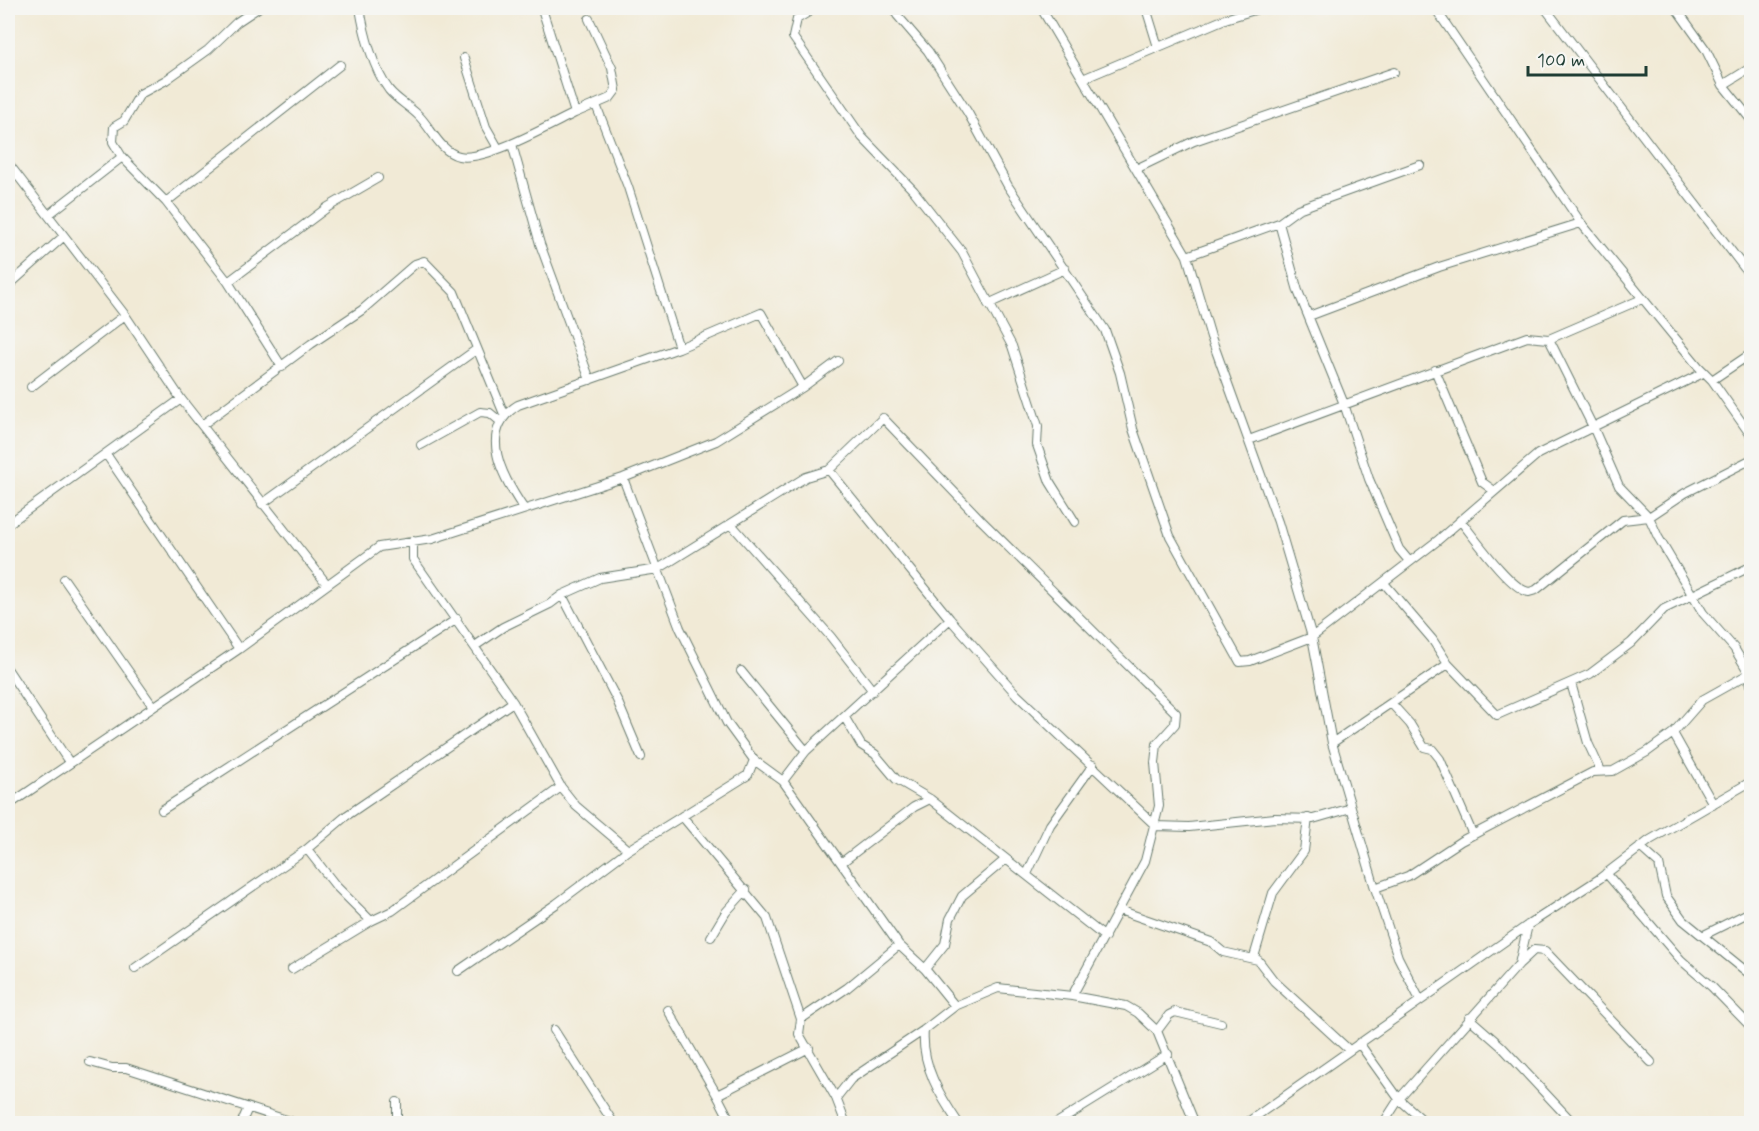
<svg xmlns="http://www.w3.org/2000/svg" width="1759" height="1131" font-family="Mynerve,sans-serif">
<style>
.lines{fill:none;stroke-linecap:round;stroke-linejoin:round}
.minor-casing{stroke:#687a6d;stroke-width:10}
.minor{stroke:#fff;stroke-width:8}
</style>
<rect width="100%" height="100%" fill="#f6f6f2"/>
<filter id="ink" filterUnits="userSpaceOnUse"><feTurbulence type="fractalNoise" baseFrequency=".0167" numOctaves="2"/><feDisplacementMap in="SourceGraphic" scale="12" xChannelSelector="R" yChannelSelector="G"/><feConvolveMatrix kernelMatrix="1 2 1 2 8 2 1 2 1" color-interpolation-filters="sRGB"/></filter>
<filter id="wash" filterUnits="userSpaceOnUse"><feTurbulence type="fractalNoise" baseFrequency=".008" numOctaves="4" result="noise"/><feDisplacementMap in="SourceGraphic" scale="24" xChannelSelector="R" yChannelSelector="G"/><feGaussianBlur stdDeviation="1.35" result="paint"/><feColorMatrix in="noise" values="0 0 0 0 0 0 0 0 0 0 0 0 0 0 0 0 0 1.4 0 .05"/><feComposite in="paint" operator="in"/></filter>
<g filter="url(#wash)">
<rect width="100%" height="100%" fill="#f1ead6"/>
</g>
<g filter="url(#ink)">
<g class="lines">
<defs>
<path id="minor" d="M258 8 237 22 208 50 166 80 140 94 124 121 114 127 113 142 122 157 166 202 228 282 282 367
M360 8C364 33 373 69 389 90 398 101 411 107 420 117 432 130 441 152 459 156 485 162 550 125 575 113
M815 8 797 19 793 37 862 137 914 191 962 252 1012 346 1038 426 1037 445 1050 482 1075 522
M895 8 897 15 928 51 968 113 1008 186 1105 330 1120 373 1133 429 1170 536 1240 662 1250 661 1312 637 1437 541 1538 454 1703 373
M1041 8 1187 256 1211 337 1278 522 1312 637 1332 743 1375 888 1398 957 1420 1000
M1146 8 1158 47
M1435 8 1581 223 1698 366 1712 380 1752 437
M1545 8 1752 278
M1676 8 1706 50 1723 85 1752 121
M543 12 575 113 610 98 616 90 612 68 589 19
M464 58 486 127 498 148
M1085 78 1225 19 1261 8
M1723 85 1752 67
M596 105 628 187 679 348
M512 144 540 244 590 380
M8 163 125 315 181 399 326 583
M1136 169 1194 141 1394 72
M166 202 340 65
M48 215 122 157
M1279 223 1298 291 1344 404 1369 479 1399 549 1409 561
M1187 256 1279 223 1298 209 1420 165
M228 282 328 207 378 178
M8 286 64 236
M988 304 1065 269
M1309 316 1439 267 1581 223
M1549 339 1594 429 1619 486 1649 517 1658 537 1703 613 1734 648 1749 673 1752 691
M1435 370 1482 482 1493 490
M1712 380 1752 353
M31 387 125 315
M202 425 311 344 362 310 415 264 424 261 454 292 504 414
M1249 440 1527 337 1549 339 1642 299
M421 445 480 412 490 413 501 422
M106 454 239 649
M829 470 950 619 1017 695 1156 826 1189 827 1275 818 1313 819 1351 808
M623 478 680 628 727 723 754 760 783 781 899 945 925 969 955 1006
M262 504 477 349
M524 509C503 478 476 431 518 405L679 348 761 313 803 387
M1460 520C1473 536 1511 590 1529 592L1536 590 1623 520 1649 517 1685 493 1752 459
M8 524 181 399
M731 524 831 637 873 691
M413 541V559L513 702 561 787 576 806 628 850
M64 579 152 705
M1384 583 1432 639 1448 664 1497 715 1590 674 1631 643 1664 609 1752 566
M562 595 617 700 641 757
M475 646 503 627 550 604 562 595 600 578 658 569 806 477 829 470 883 418 982 521 1176 713 1175 724 1157 744 1155 763 1159 806 1145 861 1072 996
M8 670 69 762
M741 671 806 751
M1571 683 1588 743 1601 771
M1391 703 1410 724 1424 747 1432 749 1440 759 1473 835
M844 716 861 745 875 754 896 779 930 799 1105 937
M1673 733 1713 804
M1332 743 1448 664
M783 781 806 751 950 619
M10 804 239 649 379 547 432 539 623 478 716 441 803 387 838 361
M162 810 457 619
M682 816 767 918 801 1019 799 1034 836 1098 846 1124
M1640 847 1659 864 1666 896 1683 920 1752 976
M307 849 336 886 371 921 392 911 561 787
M841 863 914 807 930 799
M1606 873 1681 960 1712 987 1752 1028
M1027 874 1050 825 1093 765
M1375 888 1408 876 1461 841 1593 772 1613 771 1647 752 1673 733 1702 700 1752 672
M1119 910 1211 942 1223 952 1258 960 1274 981 1349 1050
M1704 935 1752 911
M711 937 726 912 746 890
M1254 957 1273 893 1304 851 1308 818
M1520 963 1534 950 1545 951 1651 1062
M135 968 307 849 346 816 513 702
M292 969 371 921
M925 969 945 944 950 919 962 896 1006 859
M458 971 556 904 628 850 748 775 754 760
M668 1010 717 1095
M1469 1018 1501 1046 1574 1124
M801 1019 847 988 899 945
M554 1030 614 1124
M924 1030C921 1065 940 1096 959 1124
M1157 1031 1169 1015 1175 1012 1221 1023
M1359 1043 1399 1099 1427 1124
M90 1062 112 1068H126L299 1124
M836 1098 851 1079 924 1030 955 1006 998 988 1072 996 1126 1006 1138 1013 1157 1031 1195 1124
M397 1102V1124
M241 1124 248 1108
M526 1124V1123
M732 1124 717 1095 809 1048
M1055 1124 1168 1054
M1245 1124 1528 925 1599 879 1650 840 1752 781
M1383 1124 1399 1099 1519 964 1528 925
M1746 1124 1752 1119"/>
</defs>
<use href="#minor" class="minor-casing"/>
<use href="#minor" class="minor"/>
</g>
</g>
<rect width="1759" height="1131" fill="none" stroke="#f6f6f2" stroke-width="30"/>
<path d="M1528 66v9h118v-9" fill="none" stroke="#1f3d34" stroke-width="3"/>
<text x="1537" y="66" font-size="18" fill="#1f3d34" stroke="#f6f6f2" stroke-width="4.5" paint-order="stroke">100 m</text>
</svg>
